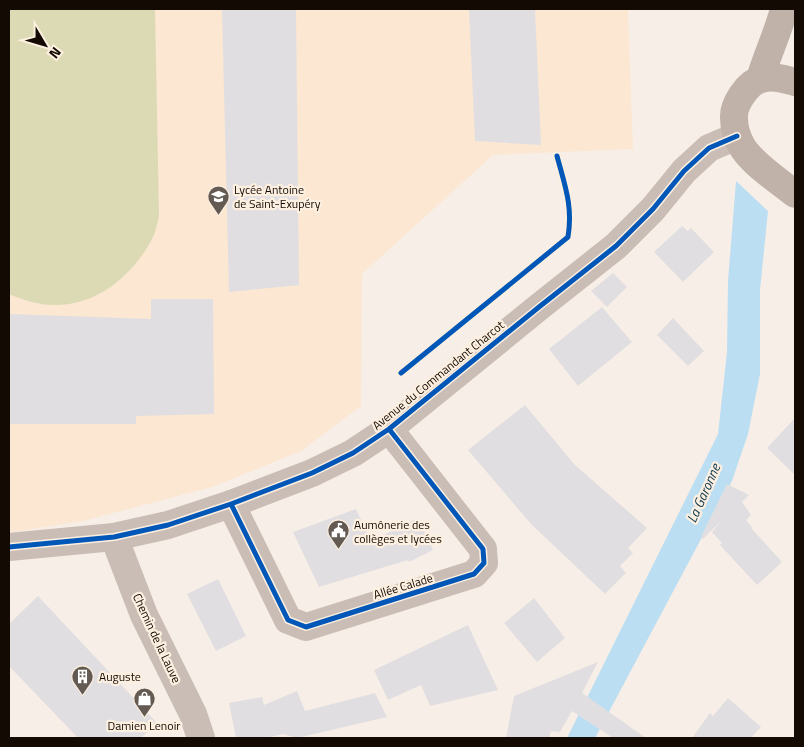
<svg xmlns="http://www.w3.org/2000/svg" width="804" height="747" font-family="'Titillium Web',sans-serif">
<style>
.built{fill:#fbe7d2}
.green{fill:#dcdab4}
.water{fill:#bcdef2}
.building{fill:#e1dee1}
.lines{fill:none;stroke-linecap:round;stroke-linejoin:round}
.minor{stroke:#c9bdb5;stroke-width:28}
.tertiary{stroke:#c9bdb5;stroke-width:28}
.secondary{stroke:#c0b2a9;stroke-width:28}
.cycleway-casing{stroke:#fef0e0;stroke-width:8}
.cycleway{stroke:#0057b8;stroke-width:5}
.labels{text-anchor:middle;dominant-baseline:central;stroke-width:4.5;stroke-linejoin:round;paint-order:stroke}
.poi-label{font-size:12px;fill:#120a03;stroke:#fef0e0;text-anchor:start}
.street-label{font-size:12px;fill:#120a03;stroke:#fef0e0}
.water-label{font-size:14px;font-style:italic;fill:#184056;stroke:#fef0e0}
</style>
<rect width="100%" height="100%" fill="#f7efe7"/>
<path class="built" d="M9 9H628L633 149 493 155 362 274 361 406 301 451 212 487 83 521 14 532 9 531Z"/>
<path class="green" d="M9 9H155L159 216C157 223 156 232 152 239 133 275 97 306 54 305 38 305 23 300 9 294Z"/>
<path class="water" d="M736 181 768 211 760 290V374L748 434 732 481 595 738H567L718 434 727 352 728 281Z"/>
<path class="building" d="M222 9H296L299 285 229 292Z
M469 9H535L541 145 475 141Z
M682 226 688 231 691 228 714 252 683 282 654 252Z
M613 273 627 287 607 307 591 291Z
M151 299H213L214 414 136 416V424H9V314L151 319Z
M602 307 632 342 578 386 549 349Z
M673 318 704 351 688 366 657 335Z
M525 405 575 465 647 528 628 548 633 553 620 566 626 573 605 594 531 524 468 450Z
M795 418V475L767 448Z
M727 484 749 495 742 502 751 515 746 520 752 527 751 528 782 562 757 585 720 545 722 543 712 532 722 520 703 539 701 537Z
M356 509 371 541 418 518 433 550 409 562 408 560 319 587 293 532Z
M218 579 246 636 216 651 187 594Z
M38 596 157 723 141 738H78L9 666V624Z
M534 598 565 638 537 662 504 623Z
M468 625 498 690 430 706 421 685 388 700 374 670Z
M598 662 582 693 646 738H613L572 711 560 732 551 731 549 738H506L514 696Z
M297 691 305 711 375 693 387 717 297 738 283 734 266 738H236L229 703 262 697 264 705Z
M728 698 761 727 751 738H692L710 713 713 716Z"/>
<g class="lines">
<path class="minor" d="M231 504 288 620 306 627 474 574 484 563 483 549 389 429
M114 537 144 615 193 714 201 738"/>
<path class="tertiary" d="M9 547 114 537 168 525 231 504 312 473 353 453 389 429 539 307 616 246 653 209 684 171 709 148 737 136"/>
<path class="secondary" d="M760 79C767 55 778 33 784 9
M795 82C785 79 772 75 761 79 747 83 733 105 734 118 734 128 738 140 743 148 754 165 779 181 795 194"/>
<defs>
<path id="cycleway" d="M401 373 568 237C573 206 565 186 557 156
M231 504 288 620 306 627 474 574 484 563 483 549 389 429
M9 547 114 537 168 525 231 504 312 473 353 453 389 429 539 307 616 246 653 209 684 171 709 148 737 136"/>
</defs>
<use href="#cycleway" class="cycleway-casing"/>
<use href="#cycleway" class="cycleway"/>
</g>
<defs>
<symbol id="school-pin" viewBox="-11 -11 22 30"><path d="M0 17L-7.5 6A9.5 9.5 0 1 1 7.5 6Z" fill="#625a53" stroke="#fef0e0"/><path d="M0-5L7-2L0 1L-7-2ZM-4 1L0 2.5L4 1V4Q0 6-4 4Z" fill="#fff"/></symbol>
<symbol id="civic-pin" viewBox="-11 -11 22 30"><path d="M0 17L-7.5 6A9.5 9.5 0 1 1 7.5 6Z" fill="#625a53" stroke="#fef0e0"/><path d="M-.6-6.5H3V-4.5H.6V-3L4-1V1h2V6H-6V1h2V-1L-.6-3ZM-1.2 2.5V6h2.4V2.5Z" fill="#fff"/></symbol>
<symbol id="building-pin" viewBox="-11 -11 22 30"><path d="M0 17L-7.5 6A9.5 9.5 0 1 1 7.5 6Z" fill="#625a53" stroke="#fef0e0"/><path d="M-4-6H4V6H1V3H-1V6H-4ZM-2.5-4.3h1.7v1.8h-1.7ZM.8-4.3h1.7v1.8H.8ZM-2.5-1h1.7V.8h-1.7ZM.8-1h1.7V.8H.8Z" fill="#fff"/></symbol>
<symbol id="shop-pin" viewBox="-11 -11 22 30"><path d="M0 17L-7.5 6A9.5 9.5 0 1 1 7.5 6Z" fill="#625a53" stroke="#fef0e0"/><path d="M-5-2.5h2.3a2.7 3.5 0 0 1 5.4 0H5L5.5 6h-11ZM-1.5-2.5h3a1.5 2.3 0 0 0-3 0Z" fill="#fff"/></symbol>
</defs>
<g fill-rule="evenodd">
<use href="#school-pin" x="206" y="184" width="25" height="34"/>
<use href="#civic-pin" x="326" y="518" width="25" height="34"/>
<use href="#building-pin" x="70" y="664" width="25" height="34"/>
<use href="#shop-pin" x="132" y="686" width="25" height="34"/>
</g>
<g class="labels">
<g class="poi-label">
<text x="234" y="189">Lycée Antoine<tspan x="234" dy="14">de Saint-Exupéry</tspan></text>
<text x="354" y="524">Aumônerie des<tspan x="354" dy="14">collèges et lycées</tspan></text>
<text x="99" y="676">Auguste</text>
<text x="144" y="725" text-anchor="middle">Damien Lenoir</text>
</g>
<g class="street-label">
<text transform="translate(438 375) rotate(-39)">Avenue du Commandant Charcot</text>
<text transform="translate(403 586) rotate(-17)">Allée Calade</text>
<text transform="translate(157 638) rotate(65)">Chemin de la Lauve</text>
</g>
<g class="water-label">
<text transform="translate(703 493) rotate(-66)">La Garonne</text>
</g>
</g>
<rect width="804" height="747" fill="none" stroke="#120a03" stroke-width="20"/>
<g transform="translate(45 45) rotate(128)" stroke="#fef0e0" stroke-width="4" paint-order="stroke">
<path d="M0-4L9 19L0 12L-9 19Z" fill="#120a03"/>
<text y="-8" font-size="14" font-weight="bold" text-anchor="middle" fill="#120a03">N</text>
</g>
</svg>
